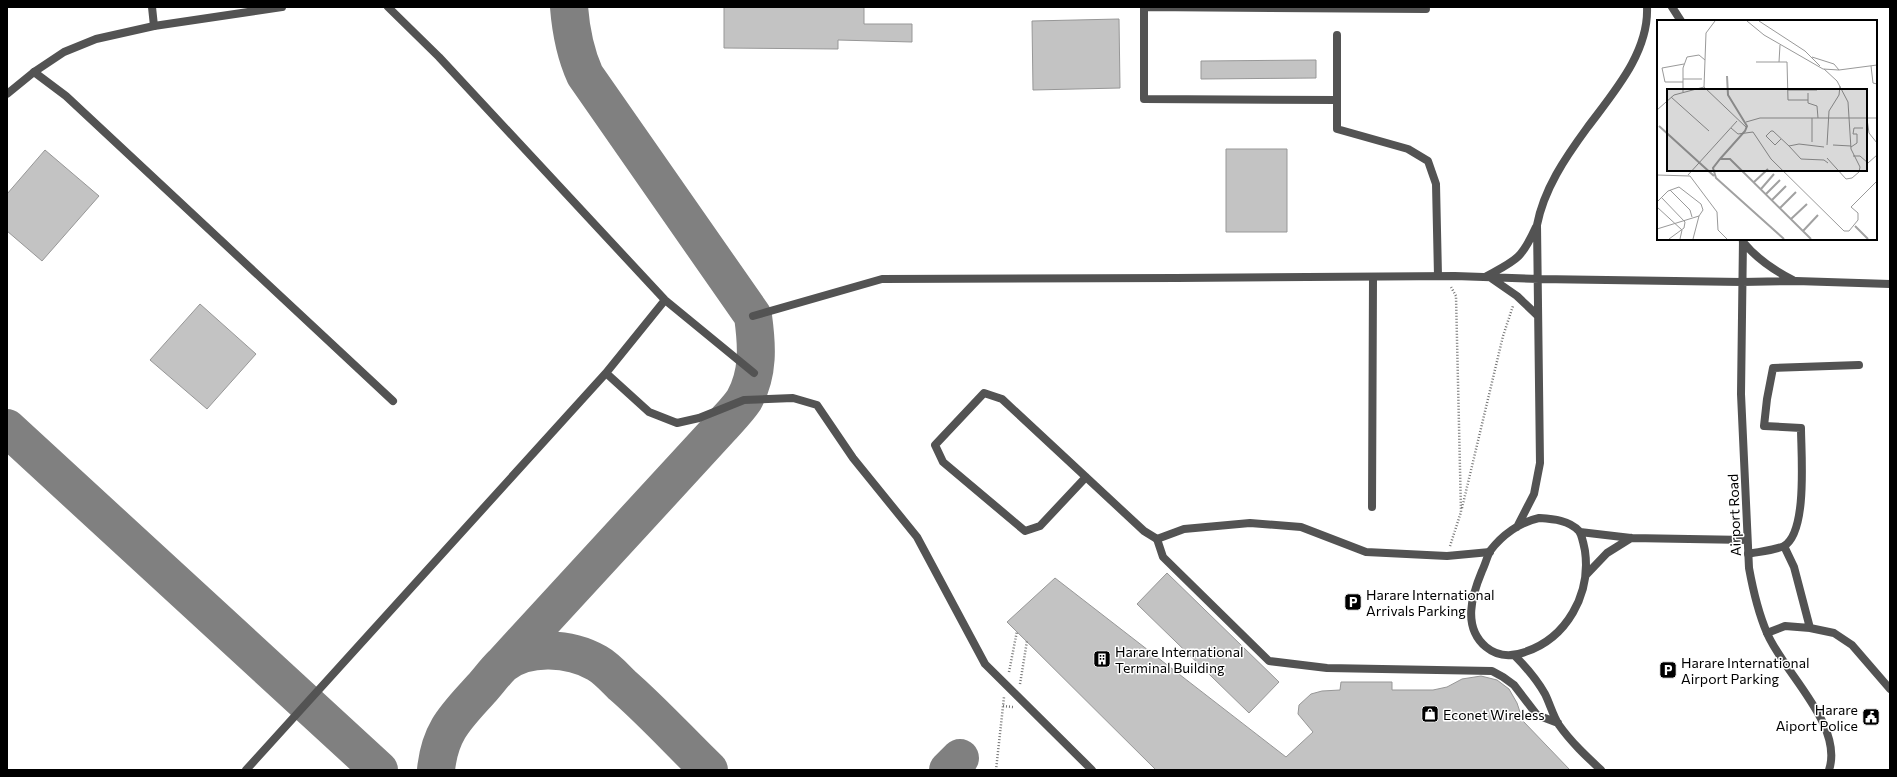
<svg xmlns="http://www.w3.org/2000/svg" width="1897" height="777" font-family="Commissioner,sans-serif">
<style>
.lines{fill:none;stroke-linecap:round;stroke-linejoin:round}
.taxiway{stroke:#808080;stroke-width:38}
.building{fill:#c3c3c3;stroke:#979797}
.path{stroke:#757575;stroke-width:2.5;stroke-dasharray:1 2;stroke-linecap:butt}
.service{stroke:#535353;stroke-width:8}
.minor{stroke:#535353;stroke-width:8}
.labels{text-anchor:middle;dominant-baseline:central;stroke-width:3;stroke-linejoin:round;paint-order:stroke}
.street-label{font-size:14px;fill:#000;stroke:#fff}
.poi-label{font-size:14px;fill:#000;stroke:#fff;text-anchor:start}
.inset-river{fill:none;stroke:#a1a1a1;stroke-width:2}
.inset-road{fill:none;stroke:#999;stroke-width:1}
.view{fill:#000;fill-opacity:0.15;stroke:#000;stroke-width:2}
.inset-edge{fill:none;stroke:#000;stroke-width:2}
</style>
<rect width="100%" height="100%" fill="#fff"/>
<g class="lines">
<path class="taxiway" d="M7 428 379 770
M503 664 722 426C729 418 738 409 744 400 759 373 757 345 753 316L585 75C575 53 571 32 569 7
M436 770C440 730 457 716 482 688 489 680 495 672 502 665 527 644 571 648 597 663 606 668 615 678 622 685 653 712 680 742 709 770
M948 770 960 758"/>
</g>
<path class="building" d="M724 7H864V24H912V42L838 40V49L724 48Z
M1119 19 1120 88 1033 90 1032 21Z
M1316 60V78L1201 79V61Z
M1226 149H1287V232H1226Z
M45 150 99 196 42 261 7 231V194Z
M200 304 256 354 207 409 150 360Z
M1167 573 1279 682 1249 713 1137 604Z
M1055 578 1286 757 1313 732 1298 714 1299 705 1311 694 1322 691 1340 690 1341 682H1392V690H1433L1447 687 1462 679 1481 676 1497 680 1509 689 1517 703 1523 721 1570 770H1156L1007 622Z"/>
<g class="lines">
<path class="path" d="M1462 508 1503 336 1513 306
M1450 546 1461 512 1456 296 1451 287
M1009 672 1017 631
M1020 684 1027 641
M1003 706 1013 707
M996 770 1004 697"/>
<path class="service" d="M152 7 154 26
M388 7 439 57 665 300 754 373
M1144 7V99L1337 100
M1144 7 1426 9
M1337 35V129L1408 149 1428 161 1436 184 1438 276
M34 72 66 96 393 401
M753 316 882 279 1176 278
M606 373 649 412 677 423 699 418 744 400 793 398 817 405 853 458 917 537 985 664 1092 770
M1086 477 1040 526 1025 531 943 462 935 445 984 393 1002 399 1144 531 1157 539 1184 529 1250 523 1301 527 1366 552 1447 556 1490 552
M1372 507 1373 277
M1784 546 1794 567 1810 628
M1748 554C1757 552 1776 550 1784 546 1808 532 1801 453 1801 428L1764 426 1767 399 1773 368 1859 365
M1767 633 1785 626 1810 628 1834 633 1852 645 1890 689
M246 770 606 373 665 300"/>
<path class="minor" d="M1672 7 1681 21
M7 94 34 72 64 52 96 39 154 26 282 7
M1743 239 1741 394 1749 568C1753 590 1758 612 1767 633 1783 672 1844 725 1829 770
M1743 242C1757 259 1773 270 1793 280
M1485 277C1516 260 1521 260 1536 227
M1176 278 1455 276 1539 279 1742 282 1796 281 1890 284
M1491 278 1517 296 1537 315
M1539 518C1553 519 1569 520 1579 531 1582 535 1584 546 1585 551 1591 594 1567 638 1525 652 1511 657 1498 657 1486 647 1462 627 1472 595 1482 571 1485 565 1487 557 1490 551 1502 535 1520 522 1539 518Z
M1517 527 1534 494 1540 463 1537 225C1544 189 1565 158 1587 128 1613 93 1649 53 1647 7
M1580 532 1631 538 1747 540
M1157 539 1163 557 1269 661 1327 668 1492 671 1503 677 1514 685 1537 715 1558 723
M1586 575 1607 553 1631 538
M1515 656C1526 667 1537 680 1545 694 1550 704 1553 716 1559 725 1571 742 1586 756 1601 770"/>
</g>
<defs>
<symbol id="parking-square" viewBox="-11 -11 22 22"><rect x="-9" y="-9" width="18" height="18" rx="4" fill="#000" stroke="#fff"/><path d="M-3.5-5.5H1a3.5 3.5 0 0 1 0 7H-1V5.5H-3.5ZM-1-3.4V-.6H.8a1.4 1.4 0 0 0 0-2.8Z" fill="#fff"/></symbol>
<symbol id="building-square" viewBox="-11 -11 22 22"><rect x="-9" y="-9" width="18" height="18" rx="4" fill="#000" stroke="#fff"/><path d="M-4-6H4V6H1V3H-1V6H-4ZM-2.5-4.3h1.7v1.8h-1.7ZM.8-4.3h1.7v1.8H.8ZM-2.5-1h1.7V.8h-1.7ZM.8-1h1.7V.8H.8Z" fill="#fff"/></symbol>
<symbol id="shop-square" viewBox="-11 -11 22 22"><rect x="-9" y="-9" width="18" height="18" rx="4" fill="#000" stroke="#fff"/><path d="M-5-2.5h2.3a2.7 3.5 0 0 1 5.4 0H5L5.5 6h-11ZM-1.5-2.5h3a1.5 2.3 0 0 0-3 0Z" fill="#fff"/></symbol>
<symbol id="civic-square" viewBox="-11 -11 22 22"><rect x="-9" y="-9" width="18" height="18" rx="4" fill="#000" stroke="#fff"/><path d="M-.6-6.5H3V-4.5H.6V-3L4-1V1h2V6H-6V1h2V-1L-.6-3ZM-1.2 2.5V6h2.4V2.5Z" fill="#fff"/></symbol>
</defs>
<g fill-rule="evenodd">
<use href="#parking-square" x="1343" y="592" width="20" height="20"/>
<use href="#building-square" x="1092" y="649" width="20" height="20"/>
<use href="#parking-square" x="1658" y="660" width="20" height="20"/>
<use href="#shop-square" x="1420" y="704" width="20" height="20"/>
<use href="#civic-square" x="1861" y="707" width="20" height="20"/>
</g>
<g class="labels">
<g class="street-label">
<text transform="translate(1734 515) rotate(-92)">Airport Road</text>
</g>
<g class="poi-label">
<text x="1366" y="594">Harare International<tspan x="1366" dy="16">Arrivals Parking</tspan></text>
<text x="1115" y="651">Harare International<tspan x="1115" dy="16">Terminal Building</tspan></text>
<text x="1681" y="662">Harare International<tspan x="1681" dy="16">Airport Parking</tspan></text>
<text x="1858" y="709" text-anchor="end">Harare<tspan x="1858" dy="16">Aiport Police</tspan></text>
<text x="1443" y="714">Econet Wireless</text>
</g>
</g>
<g transform="translate(1657 20)">
<rect width="220" height="220" fill="#fff"/>
<path class="inset-river" d="M2 106 57 156M63 139 88 111 90 106 71 75 70 56M97 162 111 149M104 169 117 154M109 174 123 160M115 180 129 166M123 188 139 172M134 199 150 184M198 206 211 219M146 211 161 195M127 219 59 158 56 148 63 139H73L154 219"/>
<path class="inset-road" d="M90 1 107 15 166 49 182 50 220 45M102 1 148 31 163 46M155 37 177 44 182 50M99 42H130L131 80H151M122 42 123 25M214 46 216 63 220 64M167 49 180 61 191 82 194 129 203 147 202 152 195 158 189 159 170 138M26 59H45M26 62H8L5 48 27 44M47 67 90 108M131 70H160M26 72V48L30 37 42 35 48 40M151 73V83L160 86 161 98M14 77 52 111M0 90 17 75 47 67 49 13 58 1M210 99 212 113 220 123M89 102 103 98H220M74 108 81 114 96 112 114 139 187 211H192L201 200V193L194 187 220 161M124 119 118 125 109 116 114 111H116L132 126 142 124 167 127M155 122V98M170 125 172 91 182 75 183 66M176 125 194 126M132 126 144 139 167 140 171 143M194 127 200 123V114H196L197 108H206M196 136H203L211 143 220 135M0 155 33 156 60 192 61 210 70 219M31 155 80 101M13 170 33 190 35 197M4 177 28 202 27 208 12 219M0 182 11 171 22 167 44 184 46 190 42 196 0 209M0 187 25 210 23 219M36 219 42 196"/>
<path class="view" d="M10 69H210V151H10Z"/>
<rect width="220" height="220" class="inset-edge"/>
</g>
<rect width="1897" height="777" fill="none" stroke="#000000" stroke-width="16"/>
</svg>
